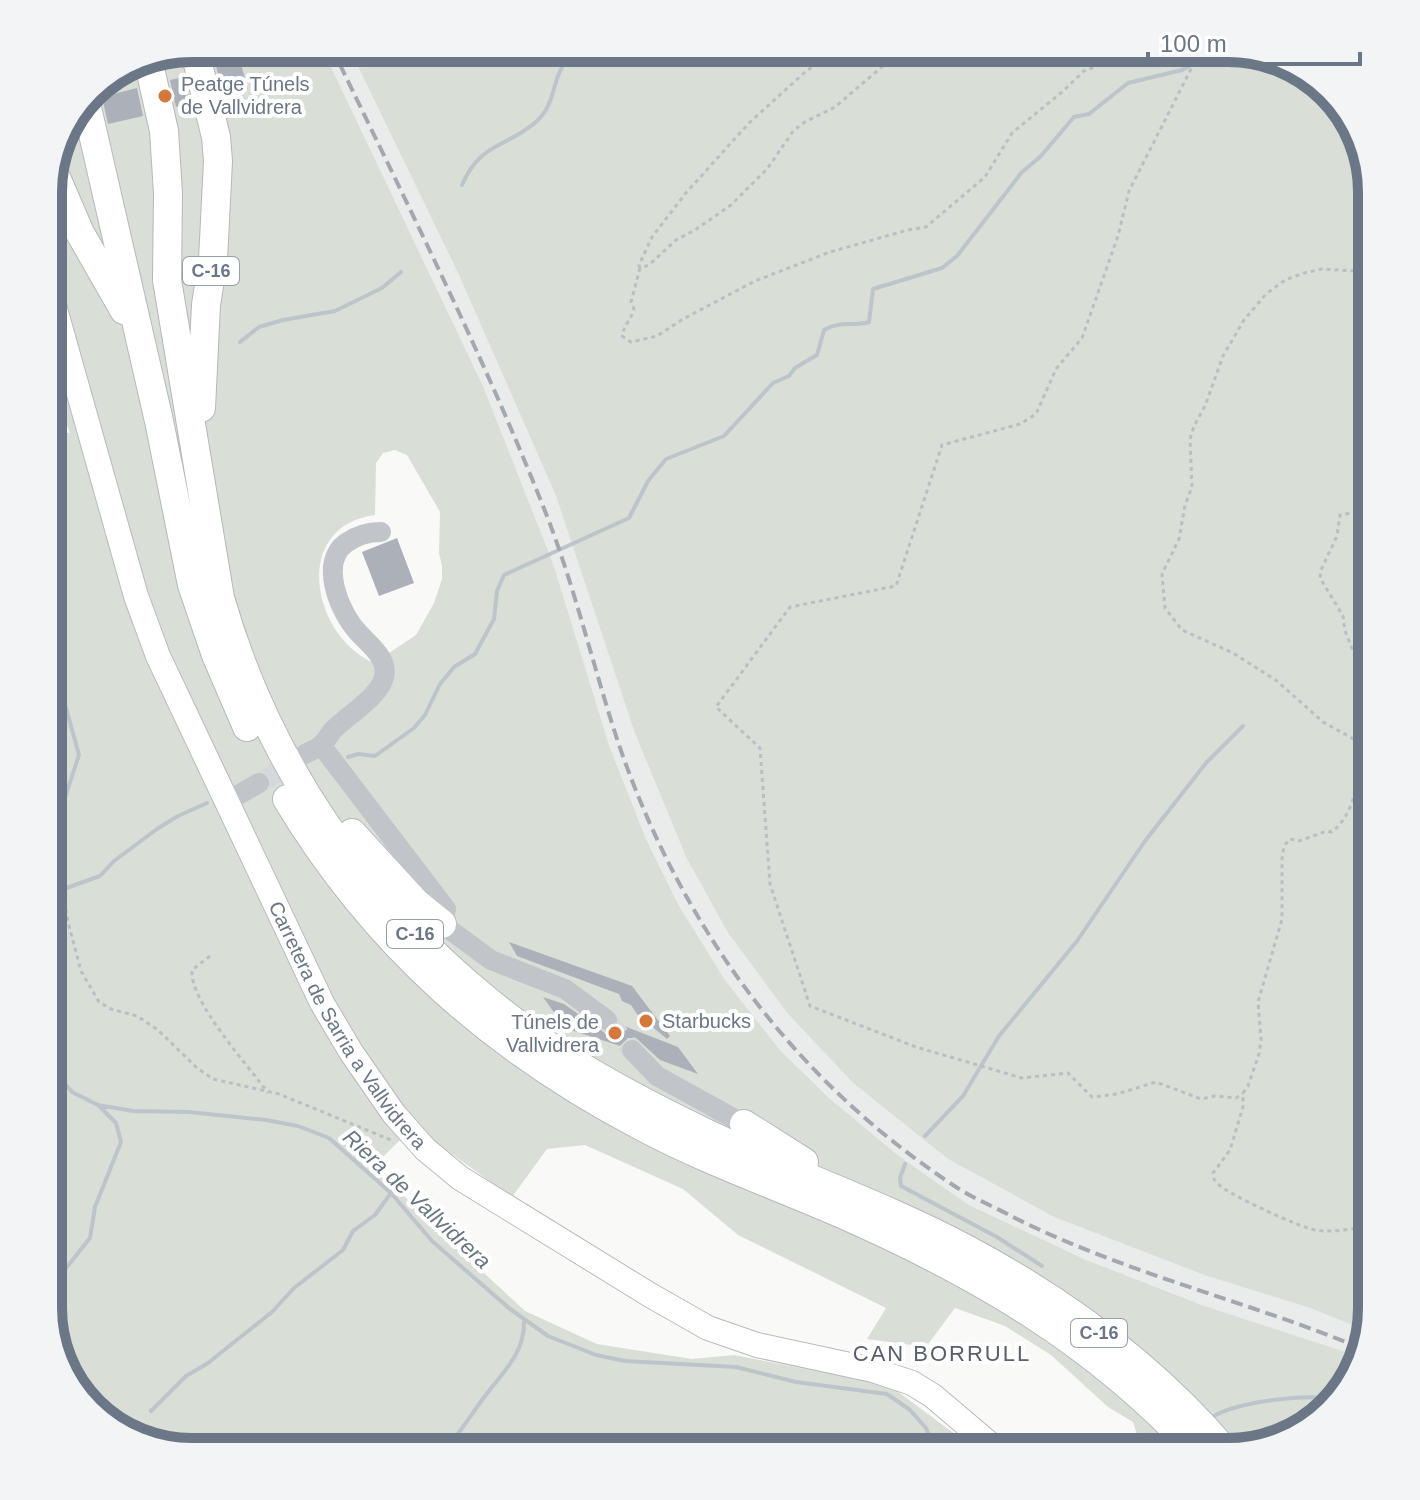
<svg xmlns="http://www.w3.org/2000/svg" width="1420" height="1500" font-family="Helvetica,sans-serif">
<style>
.built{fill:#eaebeb}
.green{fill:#d9ded7;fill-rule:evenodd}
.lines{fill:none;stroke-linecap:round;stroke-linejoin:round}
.stream{stroke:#bdc5cb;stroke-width:4}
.building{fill:#acb1b9}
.minor-tunnel{stroke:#d6d9dc;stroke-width:20;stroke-dasharray:20 10;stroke-linecap:butt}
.major-casing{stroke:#b7babf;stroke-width:26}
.highway-casing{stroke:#b5b8bc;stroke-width:30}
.path{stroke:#bcbec1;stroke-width:3;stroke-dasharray:4 4;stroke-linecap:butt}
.minor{stroke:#c1c4c9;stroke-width:20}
.major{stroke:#fff;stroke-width:24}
.highway{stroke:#fff;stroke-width:28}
.rail{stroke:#a3a8af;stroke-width:4;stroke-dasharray:12 6;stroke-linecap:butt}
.poi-dot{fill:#d5783c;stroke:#fff;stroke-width:3}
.labels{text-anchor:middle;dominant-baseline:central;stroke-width:8;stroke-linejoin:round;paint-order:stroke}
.shield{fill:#fff;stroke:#979faa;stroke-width:2}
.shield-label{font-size:18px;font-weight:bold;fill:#6b7686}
.poi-label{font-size:20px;fill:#6b7686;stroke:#fff;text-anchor:start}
.street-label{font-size:20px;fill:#6b7686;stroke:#fff}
.water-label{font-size:22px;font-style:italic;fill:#677681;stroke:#fff}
.neighbourhood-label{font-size:22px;letter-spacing:2px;fill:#59606c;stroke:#fff}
.rim{fill:none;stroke:#6b7686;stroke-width:10}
</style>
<rect width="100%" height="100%" fill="#f9faf8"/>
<path class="built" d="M322 48H349L458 273 556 496 634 731 686 857 728 933 788 1014 853 1083 948 1159 1054 1217 1204 1275 1310 1308 1367 1331 1361 1357 1202 1305 1084 1259 969 1205 899 1156 829 1098 780 1050 725 980 678 904 646 839 609 745 553 563 483 386Z"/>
<path class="green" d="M192 48H322L483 386 553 563 609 745 646 839 678 904 725 980 780 1050 829 1098 899 1156 969 1205 1084 1259 1202 1305 1361 1357 1357 1371 1323 1417 1229 1452H1138L1140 1445 1133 1422 1108 1407 1051 1355 1005 1326 955 1308 926 1347 867 1339 886 1308 738 1235 683 1189 585 1145 547 1149 512 1197 421 1132 401 1139 377 1163 417 1211 525 1311 597 1344 692 1359 734 1355 889 1385 971 1446V1452H192L129 1437 83 1403 48 1309V417L62 432 70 433 48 378V182L63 128 97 84ZM395 450 407 455 440 512 439 553 442 566V579L434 603 416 635 374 663C311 636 291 526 375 515L376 463 383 453Z
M349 48H1237L1291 63 1337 97 1372 191V1308L1367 1331 1310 1308 1204 1275 1054 1217 948 1159 853 1083 788 1014 728 933 686 857 634 731 556 496 458 273Z"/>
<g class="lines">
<path class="stream" d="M462 185C480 142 507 148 537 121 551 108 552 93 558 76 562 66 568 57 573 48
M240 342 259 327 283 320 335 311 382 288 401 272
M348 757 358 754 375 756 414 728 425 715 440 684 454 667 475 654 494 619 497 591 504 575 629 518 648 481 666 459 724 436 773 383 789 376 795 368 817 355 824 330C842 320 852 327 869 322L873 289 942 268 957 256 1022 172 1040 157 1074 117 1089 114 1128 83 1182 70 1220 48
M50 885 58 891 100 876 114 861 157 829 178 816 207 803
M48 893 55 828 79 755 48 643
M48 1046 59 1077 72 1092 98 1105 133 1111 189 1112 266 1120 298 1126 329 1138 391 1193 432 1241 510 1309 548 1336 596 1355 625 1361 736 1367 796 1382 887 1394 910 1410 926 1428 935 1452
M925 1136 963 1096 999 1036 1077 941 1145 841 1206 763 1243 726
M905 1164 900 1178 901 1186 997 1237 1042 1266
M48 1276 59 1277 90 1238 95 1207 121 1142 116 1123 99 1106
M151 1411 186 1376 208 1363 272 1312 294 1288 343 1250 353 1231 375 1215 391 1193
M1210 1418C1238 1401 1304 1394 1336 1399
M444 1452C459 1434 471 1415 485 1396 503 1372 525 1353 524 1321
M1164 1452 1172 1442"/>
</g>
<path class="building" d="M212 48H223L228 67 241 64 248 89 223 96Z
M184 77 190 104 176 107 170 80Z
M137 88 143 116 108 124 102 97Z
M397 538 414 583 379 596 362 552Z
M509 942 632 986 670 1036 667 1039 637 1014 631 1005 622 1001 619 994 517 956Z
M543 997 564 1004 605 1033 613 1032 619 1024 678 1047 698 1074 660 1060 636 1038H628L620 1046 565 1028Z"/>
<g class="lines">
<path class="minor-tunnel" d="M259 783 300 758
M607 1020 632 1050"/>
<defs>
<g id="major">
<path id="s1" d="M48 284 136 596 158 656 322 1003 351 1052 394 1114 425 1149 460 1178 650 1295 708 1328 757 1345 873 1370 912 1383 933 1396 999 1452"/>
</g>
<path id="highway" d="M194 48 216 137 218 161 213 260 206 305 201 408
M149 64 164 131 168 193 167 280 220 598C266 758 359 897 489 1002 555 1056 629 1096 706 1133 792 1174 884 1205 968 1250 1065 1302 1155 1368 1226 1452
M85 99 159 421 192 585 216 655 247 727
M52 168 80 233 124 310
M287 799C374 944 493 1049 643 1127 707 1161 776 1185 842 1214 978 1274 1095 1342 1197 1452
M352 833 416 903 442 924
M744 1124 804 1162"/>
</defs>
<use href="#major" class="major-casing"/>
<use href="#highway" class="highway-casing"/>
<path class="path" d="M837 48 804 73 749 123 685 194 652 237 639 265 640 268 649 265 676 240 695 230 731 205 767 169 794 130 805 122 835 107 904 48
M640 268 631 302 634 309C631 320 624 325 622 336L631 342 657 336 683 319 755 281 830 252 908 230 926 227 985 177 1012 133 1062 92 1084 71 1119 58 1189 51 1192 67 1129 191 1118 236 1082 338 1056 369 1036 414 1020 424 942 445 896 586 790 607 716 707 760 748 770 884 810 1006 916 1047 1022 1078 1068 1073 1092 1097 1117 1094 1156 1082 1201 1099 1214 1096 1236 1098 1243 1093
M1372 476H1368L1363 485 1362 496 1366 501 1363 511 1340 515 1337 536 1321 570 1320 578 1343 616 1345 631 1372 698
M1361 743 1323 722 1277 681 1233 653 1182 630 1165 608 1162 574 1179 539 1185 505 1192 487 1190 439 1194 426 1205 406 1223 356 1244 320 1266 294 1285 280 1304 273 1322 269 1372 272
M1361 743C1358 775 1358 810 1332 832L1327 831 1299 841 1290 839 1284 846 1282 859V919L1258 1002 1261 1039 1259 1054 1248 1086 1243 1093V1107L1230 1150 1213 1173C1214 1179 1213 1179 1218 1184 1229 1195 1299 1227 1315 1230 1334 1233 1354 1229 1372 1224
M1361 743 1372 737
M48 866 61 882 68 922 81 971 99 1002 111 1009 137 1016 158 1030 197 1068 213 1079 279 1094 391 1140
M210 956 192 970C189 1001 248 1065 268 1093"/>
<path class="minor" d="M321 745 446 909 442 924 491 960 565 989 607 1020
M305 754C310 751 317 749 321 745 326 741 329 735 333 730 347 716 380 696 384 677 389 658 368 644 357 631 339 611 319 562 346 543 357 535 367 532 381 532
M226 802 259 783
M632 1050 657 1076 744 1124"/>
<use href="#major" class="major"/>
<use href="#highway" class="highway"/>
<path class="rail" d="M332 48C405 200 481 350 543 506 574 583 592 663 618 742 680 924 791 1078 953 1185 972 1198 995 1207 1015 1218 1127 1274 1248 1301 1363 1349"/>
</g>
<g class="poi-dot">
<circle cx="165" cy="96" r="8"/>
<circle cx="646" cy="1021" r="8"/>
<circle cx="615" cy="1033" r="8"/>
</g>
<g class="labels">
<g class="shield">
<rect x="183" y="257" width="56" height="28" rx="6"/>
<rect x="387" y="920" width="56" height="28" rx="6"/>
<rect x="1071" y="1319" width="56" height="28" rx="6"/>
</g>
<g class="shield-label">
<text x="211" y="271">C-16</text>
<text x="415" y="934">C-16</text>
<text x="1099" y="1333">C-16</text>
</g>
<g class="poi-label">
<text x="181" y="84">Peatge Túnels<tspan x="181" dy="23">de Vallvidrera</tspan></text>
<text x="662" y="1021">Starbucks</text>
<text x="599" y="1022" text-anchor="end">Túnels de<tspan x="599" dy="23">Vallvidrera</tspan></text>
</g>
<g class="street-label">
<text stroke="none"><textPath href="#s1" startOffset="804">Carretera de Sarria a Vallvidrera</textPath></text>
</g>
<g class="water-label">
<text transform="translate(417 1199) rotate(43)">Riera de Vallvidrera</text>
</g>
<g class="neighbourhood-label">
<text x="942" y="1353">CAN BORRULL</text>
</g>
</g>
<path d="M0 0H1420V1500H0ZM192 62H1228A130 130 0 0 1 1358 192V1308A130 130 0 0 1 1228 1438H192A130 130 0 0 1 62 1308V192A130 130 0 0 1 192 62Z" fill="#f3f4f5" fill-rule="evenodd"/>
<path class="rim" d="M192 62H1228A130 130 0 0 1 1358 192V1308A130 130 0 0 1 1228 1438H192A130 130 0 0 1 62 1308V192A130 130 0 0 1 192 62Z"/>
<path d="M1148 52v12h212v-12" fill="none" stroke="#6b7686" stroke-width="4"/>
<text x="1160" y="52" font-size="24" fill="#6b7686" stroke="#ffffff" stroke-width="6" paint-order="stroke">100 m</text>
</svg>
